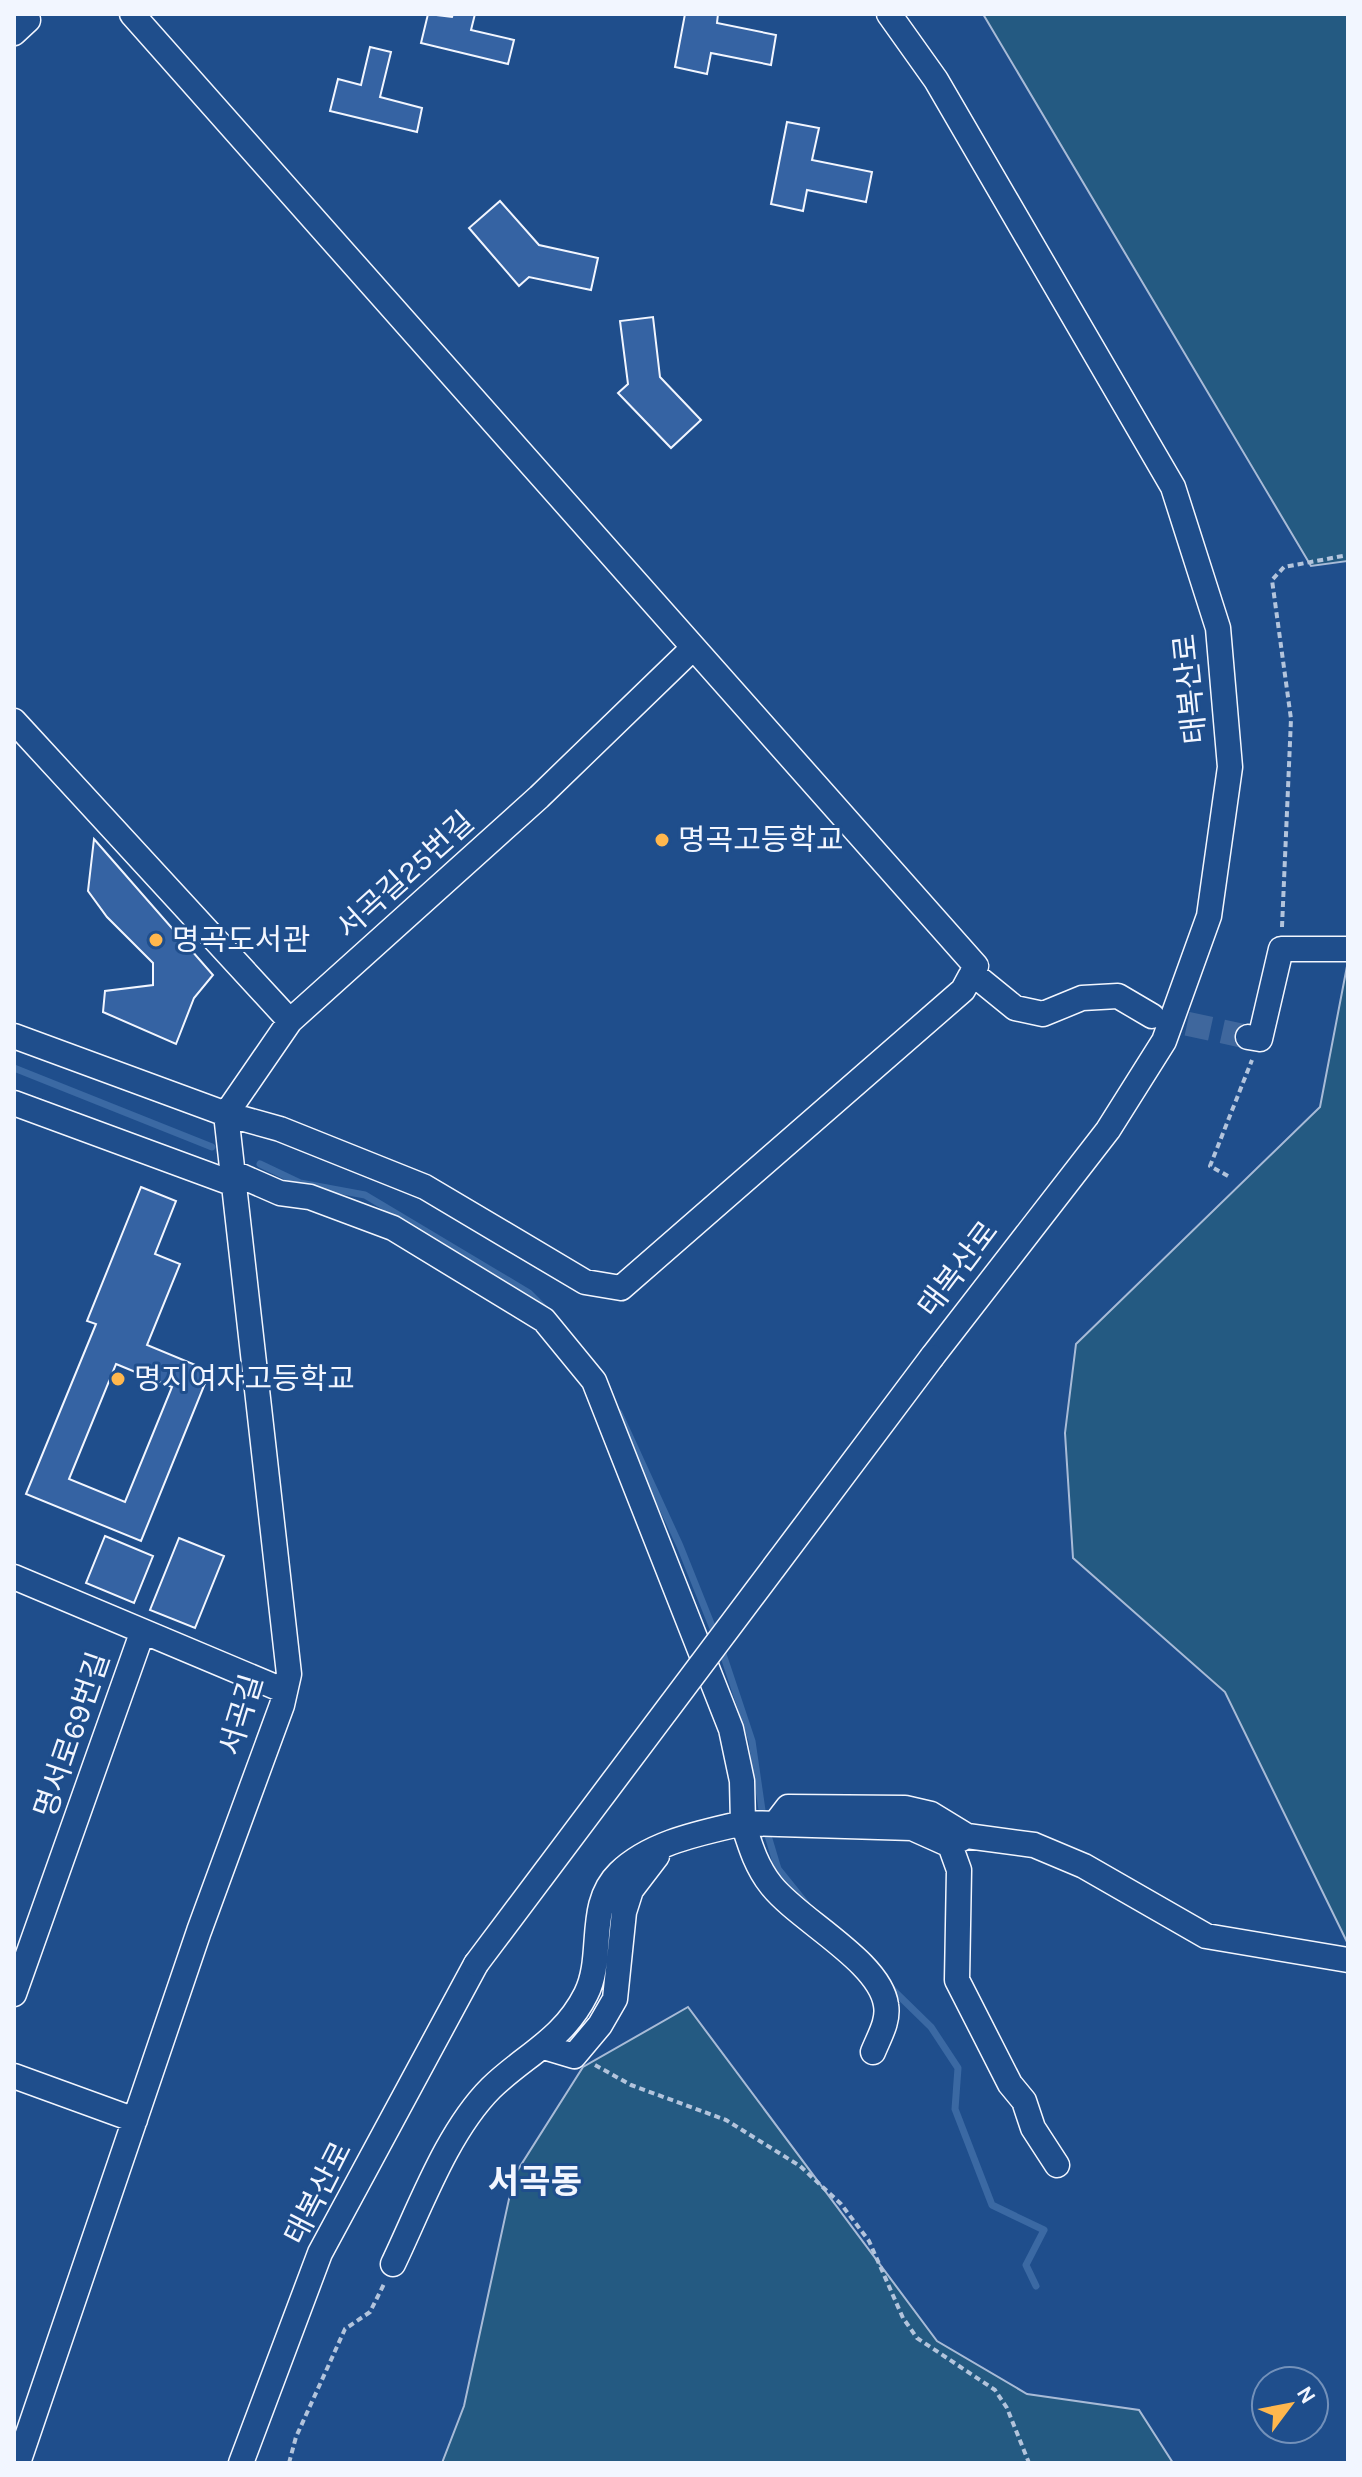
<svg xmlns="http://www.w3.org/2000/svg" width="1362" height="2477" font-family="Karla,'Noto Sans KR',sans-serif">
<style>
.green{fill:#245a82;stroke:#a8bbd7;stroke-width:2}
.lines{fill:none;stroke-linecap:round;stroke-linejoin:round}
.stream{stroke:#3b69a3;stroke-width:7}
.building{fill:#3563a3;stroke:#f2f6ff;stroke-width:2;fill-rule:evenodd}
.minor-tunnel{stroke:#3f679d;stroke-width:24;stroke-dasharray:24 12;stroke-linecap:butt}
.minor-casing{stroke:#f2f6ff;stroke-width:27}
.path{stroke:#b3c4dc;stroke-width:4;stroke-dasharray:6 4;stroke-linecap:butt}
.minor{stroke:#1f4e8c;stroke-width:24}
.minor-bridge-casing{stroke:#f2f6ff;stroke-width:27;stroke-linecap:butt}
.minor-bridge{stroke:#1f4e8c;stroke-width:24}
.poi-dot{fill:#ffb74d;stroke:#1f4e8c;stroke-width:3}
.labels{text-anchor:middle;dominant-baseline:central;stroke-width:6;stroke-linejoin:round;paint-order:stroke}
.street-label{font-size:30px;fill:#f2f6ff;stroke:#1f4e8c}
.poi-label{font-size:30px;fill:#f2f6ff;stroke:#1f4e8c;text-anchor:start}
.quarter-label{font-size:34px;font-weight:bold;fill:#f2f6ff;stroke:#1f4e8c}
</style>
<rect width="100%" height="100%" fill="#1f4e8c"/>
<path class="green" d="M983 14H1348V561L1311 566Z
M1348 961V1944L1225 1692 1073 1558 1065 1433 1076 1344 1320 1107Z
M688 2007 937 2341 1027 2394 1139 2410 1173 2463H442L464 2406 514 2176 583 2067Z"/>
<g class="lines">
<path class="stream" d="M14 1068 212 1147
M260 1164 300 1183 365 1195 529 1293 545 1309
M619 1413 680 1546 716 1636
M721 1648 752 1741 763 1817
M766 1829 778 1869 807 1905
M890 1987 931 2027 958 2068 955 2109 992 2205 1044 2230 1026 2265 1036 2286"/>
</g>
<path class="building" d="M428 14 452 17 453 14H475L471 30 514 40 508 64 421 43Z
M685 14H718L717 23 776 35 771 65 711 53 707 74 675 67Z
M370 47 391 52 380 97 422 108 417 132 330 111 338 79 361 85Z
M787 122 819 128 812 160 872 172 866 202 807 190 803 211 771 204Z
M500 201 539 245 598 258 591 290 529 277 519 286 469 228Z
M653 317 660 377 701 420 671 448 618 393 628 384 620 321Z
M94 839 213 975 194 998 176 1044 103 1012 105 991 153 985V963L107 917 88 891Z
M141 1187 176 1201 155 1254 180 1264 147 1345 210 1371 141 1541 26 1494 96 1324 87 1321ZM116 1364 172 1387 125 1502 69 1479Z
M105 1536 153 1556 134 1603 86 1583Z
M179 1538 224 1556 195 1628 150 1610Z"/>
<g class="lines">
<path class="minor-tunnel" d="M1152 1016 1248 1037"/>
<defs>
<path id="minor" d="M889 14 936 80 1173 487 1218 628 1230 767 1209 916 1164 1041 1108 1130 932 1357
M14 33 28 20 22 14
M14 721 290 1021
M972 973 1015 1008 1043 1014 1082 998 1118 996 1152 1016
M14 1036 226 1114 280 1129 425 1187 585 1282 621 1288 963 990 976 966 132 14
M1248 1037 1260 1039 1281 949H1348
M14 1103 234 1184
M232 1172 280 1193 310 1197 393 1228 544 1320 594 1381 731 1729 742 1781 743 1823 912 1828 950 1845 967 1836 1034 1845 1084 1866 1206 1936 1348 1960
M14 1577 285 1691
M775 1824 788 1807 905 1808 931 1814 967 1836
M950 1845 959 1870 957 1980 1010 2084 1024 2101 1033 2128 1057 2165
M14 1994 142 1633
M544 2047 574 2056 600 2025 615 1999 624 1912 631 1890 657 1856
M14 2076 135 2120
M393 2264C420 2208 447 2132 491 2088 525 2055 563 2040 586 1994 605 1956 586 1905 619 1873 651 1842 701 1833 743 1823 750 1845 756 1866 771 1885 798 1920 880 1961 886 2005 889 2021 879 2037 873 2052
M18 2463 199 1931 282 1705 289 1674 226 1114 290 1021 539 797 693 648
M241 2463 320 2253 476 1964"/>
</defs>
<use href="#minor" class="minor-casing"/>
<path class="path" d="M1282 927 1291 719 1272 580 1284 567 1348 555
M1228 1176 1210 1166 1252 1060
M595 2065 631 2085 726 2120 800 2166 841 2204 869 2241 903 2318 917 2338 995 2390 1007 2408 1029 2463
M289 2463 296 2437 345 2329 370 2312 385 2282"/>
<use href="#minor" class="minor"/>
<defs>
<path id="minor-bridge" d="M476 1964 932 1357"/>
</defs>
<use href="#minor-bridge" class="minor-bridge-casing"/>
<use href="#minor-bridge" class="minor-bridge"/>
</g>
<g class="poi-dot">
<circle cx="662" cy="840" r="8"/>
<circle cx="156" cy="940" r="8"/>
<circle cx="118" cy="1379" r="8"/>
</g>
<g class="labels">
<g class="street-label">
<text transform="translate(1190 689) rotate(-96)">태복산로</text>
<text transform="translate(405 875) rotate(-42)">서곡길25번길</text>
<text transform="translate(958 1269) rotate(-53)">태복산로</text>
<text transform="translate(241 1715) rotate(-73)">서곡길</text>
<text transform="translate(72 1735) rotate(-71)">명서로69번길</text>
<text transform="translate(318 2193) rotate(-63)">태복산로</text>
</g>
<g class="poi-label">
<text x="678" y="840">명곡고등학교</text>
<text x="172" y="940">명곡도서관</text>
<text x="134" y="1379">명지여자고등학교</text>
</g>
<g class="quarter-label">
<text x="535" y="2182">서곡동</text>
</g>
</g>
<rect width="1362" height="2477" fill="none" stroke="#f2f6ff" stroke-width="32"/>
<g transform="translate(1290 2405) rotate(58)"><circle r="38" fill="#1f4e8c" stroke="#7391ba" stroke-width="2"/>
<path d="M0-6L14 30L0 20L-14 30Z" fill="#ffb74d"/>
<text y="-12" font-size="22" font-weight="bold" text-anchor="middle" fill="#f2f6ff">N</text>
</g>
</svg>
